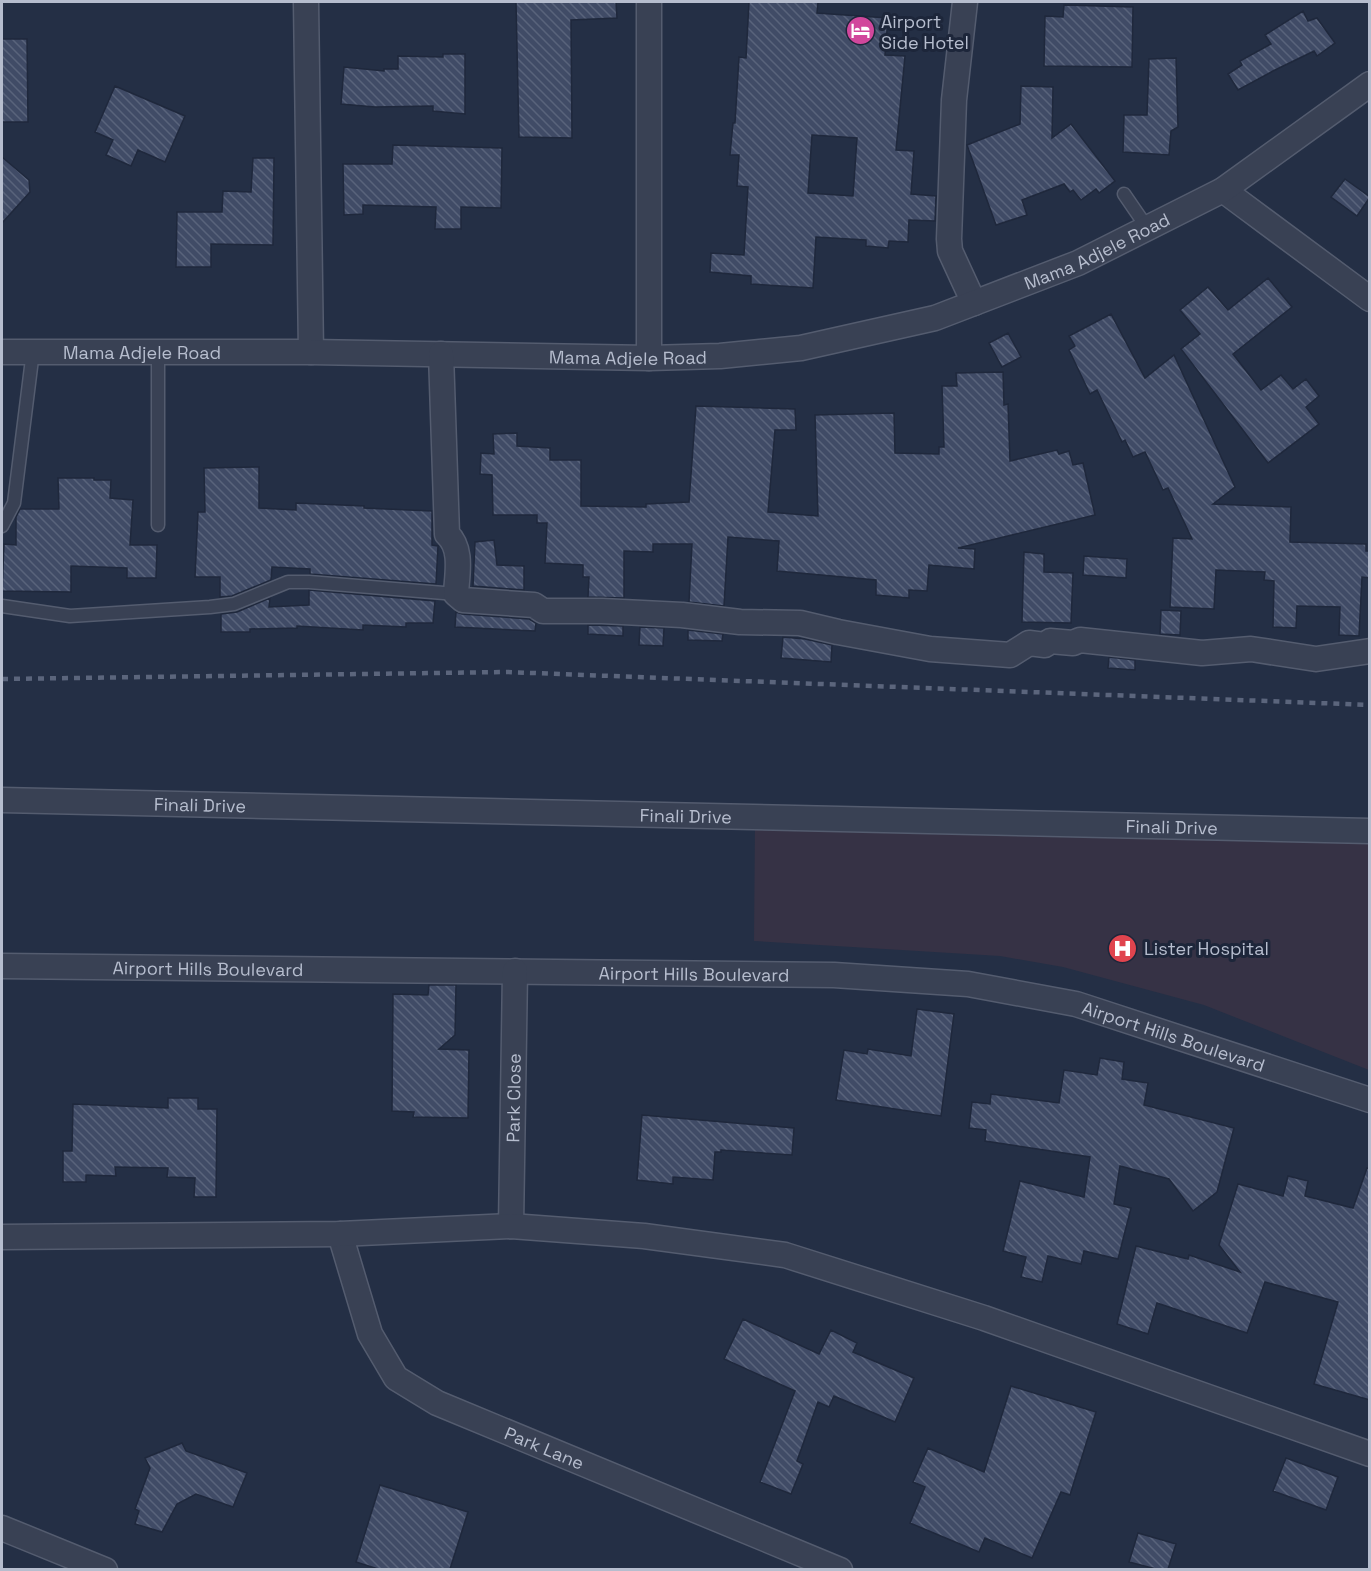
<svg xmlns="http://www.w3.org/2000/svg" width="1371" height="1571" font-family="'Space Grotesk',sans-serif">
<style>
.medical{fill:#363245}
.building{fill:url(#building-back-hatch);stroke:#1f283c;stroke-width:1.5;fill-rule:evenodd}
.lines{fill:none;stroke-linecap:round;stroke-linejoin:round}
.lane-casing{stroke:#545c6f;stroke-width:15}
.street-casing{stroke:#545c6f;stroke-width:27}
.lane{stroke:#394154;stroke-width:12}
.street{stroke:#394154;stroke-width:24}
.rail{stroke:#5b657c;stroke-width:4.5;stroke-dasharray:6 6;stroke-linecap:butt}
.labels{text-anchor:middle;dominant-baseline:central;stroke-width:6;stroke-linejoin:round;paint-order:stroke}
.poi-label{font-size:18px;fill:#b6bdce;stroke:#1d263a;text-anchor:start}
.street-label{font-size:18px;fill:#b6bdce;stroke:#1d263a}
</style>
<defs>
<pattern id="building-back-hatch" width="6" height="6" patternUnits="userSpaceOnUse" patternTransform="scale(1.5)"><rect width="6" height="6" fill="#404b66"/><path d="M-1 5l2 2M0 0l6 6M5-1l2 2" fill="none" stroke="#59637b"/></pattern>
</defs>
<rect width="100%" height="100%" fill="#242f45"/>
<path class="medical" d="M755 821 1369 839V1070L1204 1005 1063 967 1000 956 754 941Z"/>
<path class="building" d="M516 2H616L617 18 571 20 572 138 519 137Z
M749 2H818L817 13 888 18 885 55 905 56 896 150 914 151 911 194 936 196 935 221 909 220 908 242 889 241 888 248 866 246V240L816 237 813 288 751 284V276L710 272 711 253 744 255 748 187 737 186 739 155H730L733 123H735L739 57 746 58ZM812 135 857 138 853 196 808 193Z
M1064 5 1133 7 1132 67 1044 66 1045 16 1063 17Z
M1303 11 1308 21 1317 18 1335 43 1317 56 1314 51 1273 71 1238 90 1228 74 1242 65 1240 61 1271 44 1265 35Z
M2 39H27L28 122H2Z
M443 54H465V114L433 111V106L375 107 341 104 344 67 384 71V69H398V56L443 57Z
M1176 58 1178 127 1171 131 1169 155 1123 152 1124 115H1147L1149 59Z
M115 86 185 116 165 162 138 150 131 166 106 155 113 140 95 132Z
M1021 86 1053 87 1052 138 1071 124 1115 181 1099 193 1096 189 1081 200 1073 190 1070 192 1064 184 1022 200 1027 215 996 225 967 145 1020 124Z
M393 145 502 148 501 208 461 207V229H435L436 207 363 205V214L344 215 343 164H392Z
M2 157 29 180 30 192 2 223Z
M253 158H274L273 245 211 244V267H176L177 212H222L223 191 251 192Z
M1345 179 1370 197 1357 216 1331 197Z
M1268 278 1292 307 1233 354 1261 390 1281 375 1293 389 1306 379 1319 396 1306 407 1319 424 1268 463 1181 349 1200 334 1180 310 1208 287 1228 310Z
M1111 314 1145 378 1174 355 1235 487 1213 504 1291 507 1290 542 1366 544V551H1370V578L1362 577 1359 636 1339 635 1340 607 1297 606 1296 628 1273 627 1274 581 1264 580 1265 572 1216 570 1214 609 1170 607 1173 538 1192 539 1168 488 1163 490 1145 452 1133 457 1125 440 1122 442 1097 390 1090 394 1069 350 1075 346 1069 336Z
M1008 333 1021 357 1002 367 989 343Z
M1003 372 1004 405 1008 404 1010 461 1057 450 1059 454 1069 451 1073 465 1083 463 1095 515 958 548 975 549 974 569 929 565 927 591 909 590V598L876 595V580L777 571 779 541 728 537 724 606 689 602 692 544H653V552L624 551V598L588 597 589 577H583V565L545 563 547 523H537V515H493L492 475 480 474 481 453 494 454 493 434 517 433V446L550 448V460H581V506L646 507V504L689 502 696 406 795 409 796 430H775L768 512 818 516 815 415 894 413 895 453 939 454V447H944L942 386H957L956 373Z
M259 467V508L296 510V503L364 506V508L432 511V545L438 546 436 584 310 574V569L272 567 271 580 232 596 220 597V577H195L198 512H205L204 468Z
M58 478H94V480H111L110 498 133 500 130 545H157L156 578H127V568L71 566V592L2 591 4 544 16 545V517L20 509H59Z
M494 540 497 565 524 566V590L473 586 475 542Z
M1024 552 1044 554V572L1073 573 1071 623 1022 622Z
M1084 556 1127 559 1126 578 1083 575Z
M309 590 435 601 433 623H406V627L363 625V630L297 626V628L250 629V632H221V614L237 612 270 598 269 607 309 605Z
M1161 610 1181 611 1180 635 1160 634Z
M456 612 462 614 529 619 536 623 535 631 455 627Z
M588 625 623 626V636L588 634Z
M640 627 664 628 663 646 639 645Z
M688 630 723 634 722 641 688 640Z
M783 637 805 639 832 645 831 662 781 658Z
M1109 657 1135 660V670L1108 668Z
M429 985H456L455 1035 439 1049 469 1050 468 1118 413 1117 414 1112 392 1111 393 994 428 995Z
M917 1009 954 1014 941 1116 836 1100 844 1050 867 1054 868 1049 911 1056Z
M1100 1058 1124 1062 1122 1079 1148 1083 1144 1105 1234 1128 1217 1192 1193 1211 1169 1179 1120 1166 1114 1204 1131 1208 1118 1259 1084 1251 1081 1264 1048 1256 1042 1282 1021 1277 1026 1257 1003 1251 1020 1181 1084 1197 1090 1157 985 1141 986 1130 969 1128 972 1102 990 1104 991 1094 1059 1103 1064 1070 1097 1075Z
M168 1098H198V1109H217L216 1197H194L195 1178 167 1177 168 1168 115 1167 116 1176 86 1175V1182H63V1151H72L73 1104 168 1108Z
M642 1115 794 1128 792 1155 721 1150V1152H715L713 1180 673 1177V1184L637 1180Z
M1367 1168 1370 1169V1400L1314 1384 1338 1302 1265 1282 1247 1333 1157 1303 1148 1334 1117 1324 1136 1246 1188 1259 1189 1255 1240 1272 1219 1245 1238 1184 1283 1196 1288 1176 1308 1181 1305 1196 1353 1208Z
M743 1319 819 1354 831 1330 857 1343 853 1352 914 1378 895 1422 834 1396 829 1407 818 1402 797 1461 803 1464 791 1494 760 1482 795 1391 724 1359Z
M1011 1386 1096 1412 1070 1495 1061 1492 1032 1558 985 1538 979 1552 910 1523 925 1487 913 1482 928 1448 984 1472Z
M182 1443 186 1451 247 1473 233 1507 196 1494 177 1504 162 1532 135 1524 139 1511 135 1509 150 1468 145 1458Z
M1286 1458 1338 1477 1326 1510 1273 1491Z
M380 1485 468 1512 450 1569H378L356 1562Z
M1138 1533 1176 1544 1168 1569H1156L1129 1562Z"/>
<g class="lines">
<defs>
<path id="lane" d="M1124 194 1148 229
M158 525V352
M2 526 14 503 33 351
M2 606 70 616 210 607 234 604 288 582H309L456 594"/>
<g id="street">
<path d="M306 2 311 352"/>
<path d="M965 2 954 100 949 239 950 251 974 303"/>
<path d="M1223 190 1370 299"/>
<path id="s1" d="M2 352H311L649 358 720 356 801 348 935 318 1078 263 1223 190 1370 84"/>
<path d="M441 354 447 534C463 549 457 574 456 594L463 600 534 605 543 611H602L682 615 740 622 800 623 838 632 930 649 1010 655 1029 643 1045 645 1050 641 1073 643 1080 640 1202 653 1251 649 1316 659 1370 651"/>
<path d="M649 358V2"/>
<path id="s2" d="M2 800 1370 831"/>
<path id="s3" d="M2 966 834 975 968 984 1076 1004 1370 1100"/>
<path id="s4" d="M511 1226 515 971"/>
<path id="s5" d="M340 1234 370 1334 396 1378 437 1403 840 1570"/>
<path d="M2 1237 340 1234 511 1226 644 1236 785 1255 984 1318 1370 1454"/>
<path d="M2 1528 105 1570"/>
</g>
</defs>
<use href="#lane" class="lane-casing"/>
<use href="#street" class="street-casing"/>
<use href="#lane" class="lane"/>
<use href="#street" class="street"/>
<path class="rail" d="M2 679 507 672 1370 705"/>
</g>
<defs>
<symbol id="hotel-disc" viewBox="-11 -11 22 22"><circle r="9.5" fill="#d1479c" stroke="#1d263a"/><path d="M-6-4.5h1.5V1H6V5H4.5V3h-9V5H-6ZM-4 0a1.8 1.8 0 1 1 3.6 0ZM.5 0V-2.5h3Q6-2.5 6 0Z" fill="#fff"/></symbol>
<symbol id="hospital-disc" viewBox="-11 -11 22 22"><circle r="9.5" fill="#e0444e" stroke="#1d263a"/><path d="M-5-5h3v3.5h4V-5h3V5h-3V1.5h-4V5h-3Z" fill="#fff"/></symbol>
</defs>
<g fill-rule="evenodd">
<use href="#hotel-disc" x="844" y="14" width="33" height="33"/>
<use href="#hospital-disc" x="1106" y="932" width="33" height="33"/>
</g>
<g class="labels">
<g class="poi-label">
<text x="881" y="21">Airport<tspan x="881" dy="21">Side Hotel</tspan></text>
<text x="1144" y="948">Lister Hospital</text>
</g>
<g class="street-label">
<text stroke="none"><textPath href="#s1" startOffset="1112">Mama Adjele Road</textPath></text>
<text stroke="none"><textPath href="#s1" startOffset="140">Mama Adjele Road</textPath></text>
<text stroke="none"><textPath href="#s1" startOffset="626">Mama Adjele Road</textPath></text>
<text stroke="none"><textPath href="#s2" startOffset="198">Finali Drive</textPath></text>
<text stroke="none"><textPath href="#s2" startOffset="684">Finali Drive</textPath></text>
<text stroke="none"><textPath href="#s2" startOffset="1170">Finali Drive</textPath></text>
<text stroke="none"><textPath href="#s3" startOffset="206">Airport Hills Boulevard</textPath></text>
<text stroke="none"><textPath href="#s3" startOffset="692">Airport Hills Boulevard</textPath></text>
<text stroke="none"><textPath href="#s3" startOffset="1179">Airport Hills Boulevard</textPath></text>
<text stroke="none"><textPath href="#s4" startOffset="128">Park Close</textPath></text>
<text stroke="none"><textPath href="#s5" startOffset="320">Park Lane</textPath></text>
</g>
</g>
<rect width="1371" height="1571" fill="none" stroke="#b6bdce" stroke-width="6"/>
</svg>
